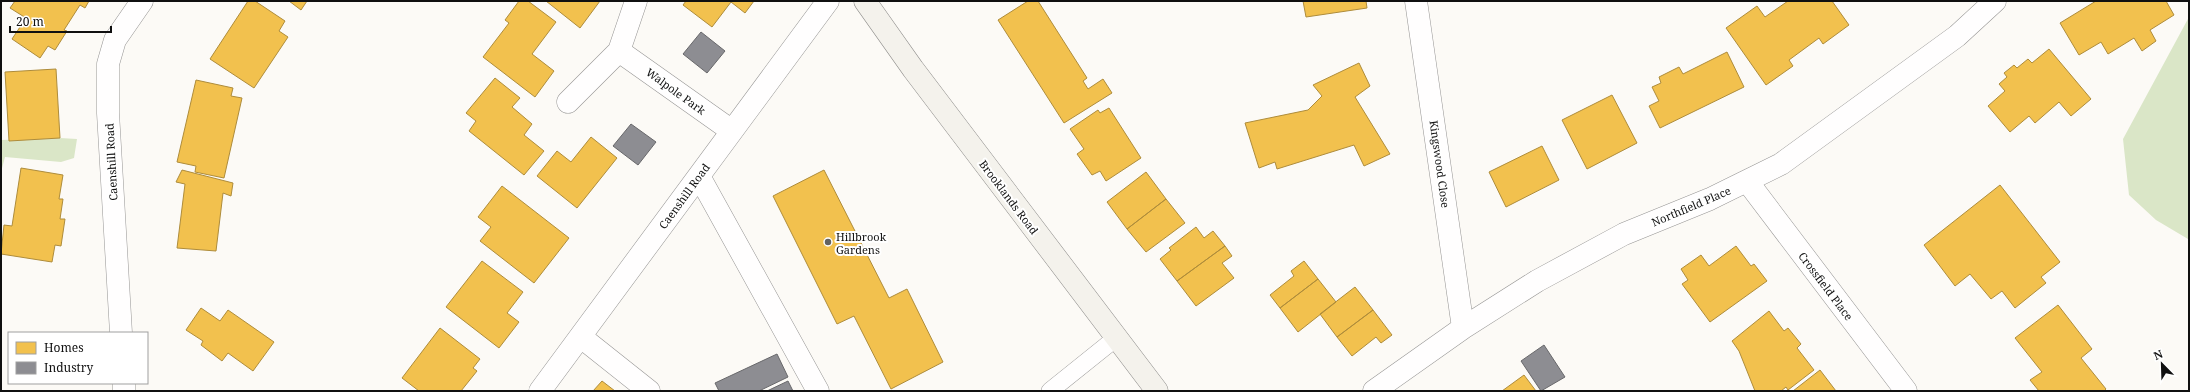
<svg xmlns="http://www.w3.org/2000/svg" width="2190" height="392" font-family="'Noto Serif',serif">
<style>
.forest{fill:#dae6c7}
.homes{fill:#f2c14e;stroke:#ae8c3b}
.industry{fill:#8d8d92;stroke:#68686b}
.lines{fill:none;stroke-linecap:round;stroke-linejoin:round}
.lane-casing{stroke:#969594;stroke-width:18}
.street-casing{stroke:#969594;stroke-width:23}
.secondary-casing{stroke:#8d8c8a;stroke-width:23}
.lane{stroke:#fffefe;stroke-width:17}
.street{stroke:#fffefe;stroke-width:22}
.secondary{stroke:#f4f2ec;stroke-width:22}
.poi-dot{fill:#636260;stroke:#fff;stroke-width:1.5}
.labels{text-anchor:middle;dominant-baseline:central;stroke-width:4;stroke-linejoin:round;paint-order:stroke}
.street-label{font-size:11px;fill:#101010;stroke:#fff}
.poi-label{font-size:11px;fill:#101010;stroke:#fff;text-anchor:start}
</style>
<rect width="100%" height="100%" fill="#fcfaf6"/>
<path class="forest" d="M2189 17V239H2188L2156 220 2129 195 2123 139Z
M60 138 77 139 74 158 61 162 5 157 1 172V140Z"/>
<path class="homes" d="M15 1H89L85 8 80 5 64 30 67 31 55 50 48 46 40 58 12 39 26 18 10 8Z
M248 1H255L285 21 279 31 288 37 254 88 210 59Z
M289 1H307L301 10Z
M519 1H528L556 22 532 54 554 71 535 97 483 57 509 23 505 20Z
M546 1H600L580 28Z
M686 1H754L745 13 731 2 712 27 683 5Z
M1028 1H1038L1087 78 1083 81 1088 89 1103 79 1112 93 1064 123 998 20Z
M1303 1H1366L1367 8 1306 17Z
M1788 1H1832L1849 25 1823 44 1819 38 1789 60 1793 66 1766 85 1726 28 1757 6 1765 17Z
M2096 1H2166L2174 15 2150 30 2156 41 2142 51 2134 38 2108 54 2101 42 2079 55 2060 23Z
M2049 49 2091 99 2071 116 2059 102 2035 123 2029 116 2010 132 1988 106 2005 91 1999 84 2007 77 2004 73 2014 65 2017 68 2028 59 2032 63Z
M1727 52 1744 87 1660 128 1649 106 1659 101 1652 87 1661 83 1659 77 1679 67 1683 74Z
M1359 63 1370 86 1355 97 1390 154 1364 166 1354 145 1277 169 1275 162 1259 168 1245 123 1308 110 1322 96 1313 85Z
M56 69 60 138 9 141 5 72Z
M495 78 520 98 512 107 532 124 524 135 544 151 524 175 469 131 476 121 466 113Z
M196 80 233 88 231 96 242 98 224 178 195 172 196 166 177 162Z
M1612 95 1637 143 1587 169 1562 120Z
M1109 108 1141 158 1106 181 1100 171 1092 175 1077 154 1084 149 1070 129 1098 110 1100 113Z
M591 137 617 158 577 208 537 176 557 151 571 162Z
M1542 146 1559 180 1506 207 1489 172Z
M21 168 63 175 59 199H63L60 219H65L61 246 55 245 52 262 1 254 4 225 12 226Z
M182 170 233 183 231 196 223 193 216 251 177 248 185 184 176 182Z
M824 170 889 298 907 289 943 362 891 389 854 316 837 324 773 196Z
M1146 172 1166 199 1127 229 1107 202Z
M2000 185 2060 262 2041 277 2046 283 2015 308 2002 291 1991 299 1970 274 1955 286 1924 245Z
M502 186 569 238 534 283 480 241 491 227 478 217Z
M1166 199 1185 223 1146 252 1127 229Z
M1196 227 1204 238 1213 231 1225 246 1177 281 1160 259 1171 250 1169 248Z
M1225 246 1232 256 1222 263 1234 278 1196 306 1177 281Z
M1736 246 1751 266 1754 264 1767 281 1710 322 1682 284 1688 280 1681 269 1701 255 1709 266Z
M482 261 523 292 507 313 519 322 499 348 446 307Z
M1304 261 1318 279 1280 308 1270 295 1294 276 1291 271Z
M1318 279 1336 302 1298 332 1280 308Z
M1355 287 1373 310 1337 337 1320 314Z
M2058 305 2092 349 2081 358 2106 389 2104 391H2039L2030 380 2042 372 2015 338Z
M201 308 220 321 228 310 274 342 253 371 228 353 222 361 201 345 203 341 186 330Z
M1373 310 1392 335 1381 343 1376 337 1352 356 1337 337Z
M1769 311 1784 331 1788 328 1801 344 1797 348 1814 370 1788 390 1786 387 1781 391H1755L1739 351 1732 341Z
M440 328 480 359 473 368 477 371 461 391H419L402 378Z
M1820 370 1836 391H1793Z
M1524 375 1536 391H1502Z
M602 381 615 391H593Z"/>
<path class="industry" d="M701 32 725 51 707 73 683 54Z
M631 124 656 142 638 165 613 146Z
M1544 345 1565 377 1541 391 1521 361Z
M777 354 788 377 759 391H719L715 383Z
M788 381 793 391H767Z"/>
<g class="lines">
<defs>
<path id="lane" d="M1050 391 1116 338"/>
<path id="street" d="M1416 1 1463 328
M619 51 732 131
M568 102 619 51 636 1
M699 176 818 391
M1747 181 1906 391
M121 333 108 113V64L115 40 142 1
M581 337 649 391
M124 383V391
M540 391 828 1
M1374 391 1463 328 1537 281 1624 234 1710 199 1781 164 1957 36 1995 1"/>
<path id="secondary" d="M865 1 913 69 1157 391"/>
</defs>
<use href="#lane" class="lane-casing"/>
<use href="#street" class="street-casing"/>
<use href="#secondary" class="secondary-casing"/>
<use href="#lane" class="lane"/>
<use href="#street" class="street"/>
<use href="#secondary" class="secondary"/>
</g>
<circle class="poi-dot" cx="828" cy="242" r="4"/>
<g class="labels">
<g class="street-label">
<text transform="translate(676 91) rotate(36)">Walpole Park</text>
<text transform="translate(111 162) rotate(-93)">Caenshill Road</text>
<text transform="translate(1440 164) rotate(82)">Kingswood Close</text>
<text transform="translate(684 196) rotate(-54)">Caenshill Road</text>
<text transform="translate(1009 197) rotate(53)">Brooklands Road</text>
<text transform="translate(1691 206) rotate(-23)">Northfield Place</text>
<text transform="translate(1826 286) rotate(53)">Crossfield Place</text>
</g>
<g class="poi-label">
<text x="836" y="236">Hillbrook<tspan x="836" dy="13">Gardens</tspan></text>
</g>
</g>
<rect width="2190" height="392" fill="none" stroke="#101010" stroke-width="4"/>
<rect x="8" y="332" width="140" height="52" fill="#ffffff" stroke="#9f9f9f"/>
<rect x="16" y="342" width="20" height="12" fill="#f2c14e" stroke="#9f9f9f"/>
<text x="44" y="352" font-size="12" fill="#101010">Homes</text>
<rect x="16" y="362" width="20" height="12" fill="#8d8d92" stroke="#9f9f9f"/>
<text x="44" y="372" font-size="12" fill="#101010">Industry</text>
<g transform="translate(2162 364) rotate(337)" stroke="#ffffff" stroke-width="3" paint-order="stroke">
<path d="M0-3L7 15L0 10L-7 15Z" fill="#101010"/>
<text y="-6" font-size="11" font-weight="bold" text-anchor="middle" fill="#101010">N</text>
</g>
<path d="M10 26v6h101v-6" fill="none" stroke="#101010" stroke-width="2"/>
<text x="16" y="26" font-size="12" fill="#101010" stroke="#ffffff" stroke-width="3" paint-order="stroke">20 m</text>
</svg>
